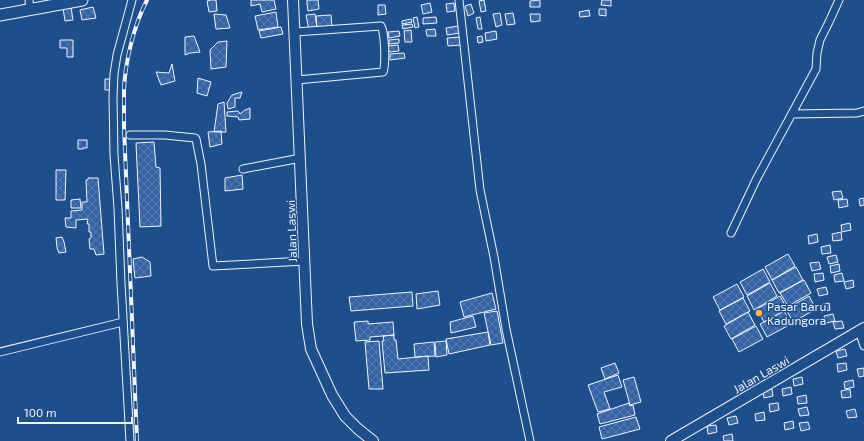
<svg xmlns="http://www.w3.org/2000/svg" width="864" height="441" font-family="'Exo 2',sans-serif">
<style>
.building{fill:url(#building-cross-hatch);stroke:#f2f6ff}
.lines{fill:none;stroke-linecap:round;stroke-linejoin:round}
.street-casing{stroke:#f2f6ff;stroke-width:9}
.secondary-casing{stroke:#f2f6ff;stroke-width:12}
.primary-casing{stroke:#f2f6ff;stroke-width:13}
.street{stroke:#1f4e8c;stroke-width:7}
.secondary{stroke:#1f4e8c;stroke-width:10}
.primary{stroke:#1f4e8c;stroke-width:11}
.rail-casing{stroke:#f2f6ff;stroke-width:4}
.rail{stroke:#1f4e8c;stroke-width:2.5;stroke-dasharray:8;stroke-linecap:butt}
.poi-dot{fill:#ffb74d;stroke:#1f4e8c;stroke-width:1.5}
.labels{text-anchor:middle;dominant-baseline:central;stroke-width:3;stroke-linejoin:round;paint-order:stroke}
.street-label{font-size:12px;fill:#f2f6ff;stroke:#1f4e8c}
.poi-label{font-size:12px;fill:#f2f6ff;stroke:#1f4e8c;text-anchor:start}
</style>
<defs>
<pattern id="building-cross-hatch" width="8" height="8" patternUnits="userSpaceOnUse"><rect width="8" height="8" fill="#3563a3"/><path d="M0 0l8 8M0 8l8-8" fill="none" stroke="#537ab1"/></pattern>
</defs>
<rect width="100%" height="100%" fill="#1f4e8c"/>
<path class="building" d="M211 0H216L217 11 209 12 207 1Z
M251 0H274L276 9 262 12 260 4 251 6Z
M307 0H318L319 9 308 11 307 4Z
M484 0 486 11 481 12 479 1Z
M540 0V7H530V1Z
M602 0H611V6L601 5Z
M430 3 432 12 423 14 421 5Z
M454 3 455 11 447 12 446 4Z
M471 4 474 13 468 16 465 6Z
M378 5H385L386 14 378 15Z
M71 7 73 20 65 21 63 8Z
M93 7 96 18 82 20 80 10Z
M599 9H606V16L599 15Z
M589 10 590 16 580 17 579 12Z
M276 12 278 27 258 30 255 16Z
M500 13 502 25 496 27 493 14Z
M513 13 515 24 507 25 505 14Z
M214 14 226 15 230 28 216 29Z
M315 14 317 28 309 30 306 15Z
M530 14H540V21L531 22Z
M331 15 332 27 317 28 316 16Z
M417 17 419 27 415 28 413 18Z
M436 17 437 23 423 24V18Z
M480 17 482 29H478L476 18Z
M411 19 412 22 402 24V21Z
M412 24 413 27 403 29 402 25Z
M459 26 460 33 447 35 446 28Z
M281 27 283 34 261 38 259 31Z
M435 29 436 36H427L426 30Z
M411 30 412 42H405L404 31Z
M399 31 400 36 389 38 388 32Z
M496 31 497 39 486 41 485 33Z
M194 36 200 52 190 53 185 55V37Z
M482 36 483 42 478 43 477 37Z
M460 37 461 45 448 46 447 38Z
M399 39V43L389 44V40Z
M60 40H73V57H67V48H60Z
M227 41 226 67 211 69 210 50 218 42Z
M398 45 399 51 389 52 388 46Z
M404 53 405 58 390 60V54Z
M172 64 175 81 161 85 156 72 169 73Z
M198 78 211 82 207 96 197 93Z
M105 79H113L112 90H105Z
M242 92 240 98H235V107L228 109 227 103 232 95Z
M224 102 226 132H214L218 104Z
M250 108V119L239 120 238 117 227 116V112L238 111 240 114 245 110Z
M221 131 222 144 210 147 208 132Z
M78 140H87V148H83V149H78Z
M154 142 156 167 160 168 161 226 140 227 136 143Z
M56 170H66L65 200H56Z
M242 175 243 189 225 191V178Z
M88 178H98L104 254 96 255 94 249H90L89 239 91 238V232H89V224H87L88 219 76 220V228L66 227 65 218H71V211L82 210V202H87L86 180H88Z
M841 191 843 198 834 200 832 192Z
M864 198V205L860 206 859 199Z
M80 199 81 208H71V200Z
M847 199 848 206 839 208 838 200Z
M850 223 851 230 842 232 841 225Z
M841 232 842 240 833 241 832 234Z
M817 234 818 242 809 244 808 236Z
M62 237 64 242 66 252 59 253 57 248 56 238Z
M830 245 831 253 822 254 821 247Z
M788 254 795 266 772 280 765 267Z
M836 255 838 262 829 264 827 257Z
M142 257 150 262 151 276 135 278 133 259Z
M819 262 821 269 812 271 810 263Z
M839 264 840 271 831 273 830 266Z
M796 267 803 280 779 293 772 280Z
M763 269 770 282 747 295 740 282Z
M823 273 824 280 815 282 814 274Z
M842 273 844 281 835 282 834 275Z
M804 280 811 293 788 306 780 293Z
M853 280 854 287 846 289 844 282Z
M770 283 777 296 754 310 747 296Z
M737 284 744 297 720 310 713 297Z
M826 287 828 294 819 296 817 289Z
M438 291 440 305 417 309 416 294Z
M412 292 413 306 351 311 349 297Z
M492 293 496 309 464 317 460 302Z
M780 296 787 309 764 322 757 309Z
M809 296 816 309 793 322 786 309Z
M743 298 750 311 726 324 719 311Z
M829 303 830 310 821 312 820 305Z
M497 311 503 343 491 345 484 313Z
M784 311 791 324 767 337 760 324Z
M748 312 755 325 731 339 724 326Z
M833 314 835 321 826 323 824 316Z
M473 316 476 327 451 333 450 322Z
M368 321V324L393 322 394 335 370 337V340L356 341 354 322Z
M842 321 844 328 835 329 833 322Z
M756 326 763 339 739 352 732 339Z
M488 332 490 345 449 354 446 339Z
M394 335V340H396L398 359 428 356 429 370 385 373 382 341H384L383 336Z
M379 341 383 389H369L365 342Z
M446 341 447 355 436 357 435 342Z
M434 342 435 356 415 357 414 344Z
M845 349 847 356 838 358 836 351Z
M615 363 619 373 605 379 601 368Z
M846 363 847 370 838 372 837 364Z
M864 368V376L859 377 857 369Z
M618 375 622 387 604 392 610 409 598 412 588 385Z
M634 377 641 402 630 405 623 380Z
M802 377 803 384 794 386 793 379Z
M853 380 854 387 845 389 844 382Z
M791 387 792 394 783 396 782 389Z
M772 389 773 396 764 398 763 390Z
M850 389 851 397 842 398 841 391Z
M806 395 807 403 798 404 797 397Z
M629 403 630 406 633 405 635 415 600 424 597 414Z
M778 403 779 410 770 412 769 404Z
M807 407 809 415 800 416 798 409Z
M855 409 857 417 848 418 846 411Z
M764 412 765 420 756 421 755 414Z
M736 416 738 423 729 425 727 418Z
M636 417 640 429 602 439 599 427Z
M793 421 794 428 785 430 784 423Z
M808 422 810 429 801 431 799 423Z
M716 425 717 432 708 434 707 426Z
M732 434 733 441H724L723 436Z"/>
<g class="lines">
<defs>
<path id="street" d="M29 0 30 10
M459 0 480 190 494 257 506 329 530 441
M295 32 381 26C385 33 386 65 383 72L297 80
M792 114 857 113 864 111
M130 135H165L195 138 196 139 201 164 213 266 305 261
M243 169 301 158
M731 233 756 180 816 69 817 53 820 40 829 22 839 0
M859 331 864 346
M0 352 123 322
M130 441 121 283 118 208 114 155 113 97 114 74 117 55 132 0"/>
<path id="secondary" d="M293 0 307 324 311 349 332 395 345 416 358 429 373 441
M671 441 864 328"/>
<path id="primary" d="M0 15 82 0"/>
</defs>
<use href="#street" class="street-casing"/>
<use href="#secondary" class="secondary-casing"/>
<use href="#primary" class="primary-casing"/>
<use href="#street" class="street"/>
<use href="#secondary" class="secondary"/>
<use href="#primary" class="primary"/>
<defs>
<path id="rail" d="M137 441 124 127C124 115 124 102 124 90 125 62 134 25 147 0"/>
</defs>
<use href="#rail" class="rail-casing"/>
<use href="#rail" class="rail"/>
</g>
<circle class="poi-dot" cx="759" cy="313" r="4"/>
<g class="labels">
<g class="street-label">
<text transform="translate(291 231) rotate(-92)">Jalan Laswi</text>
<text transform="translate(761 374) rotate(-30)">Jalan Laswi</text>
</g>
<g class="poi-label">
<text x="767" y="306">Pasar Baru<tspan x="767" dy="14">Kadungora</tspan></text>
</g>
</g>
<path d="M18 417v6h114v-6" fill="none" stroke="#f2f6ff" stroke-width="2"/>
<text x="24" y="417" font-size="12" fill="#f2f6ff" stroke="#1f4e8c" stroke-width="3" paint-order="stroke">100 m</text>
</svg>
